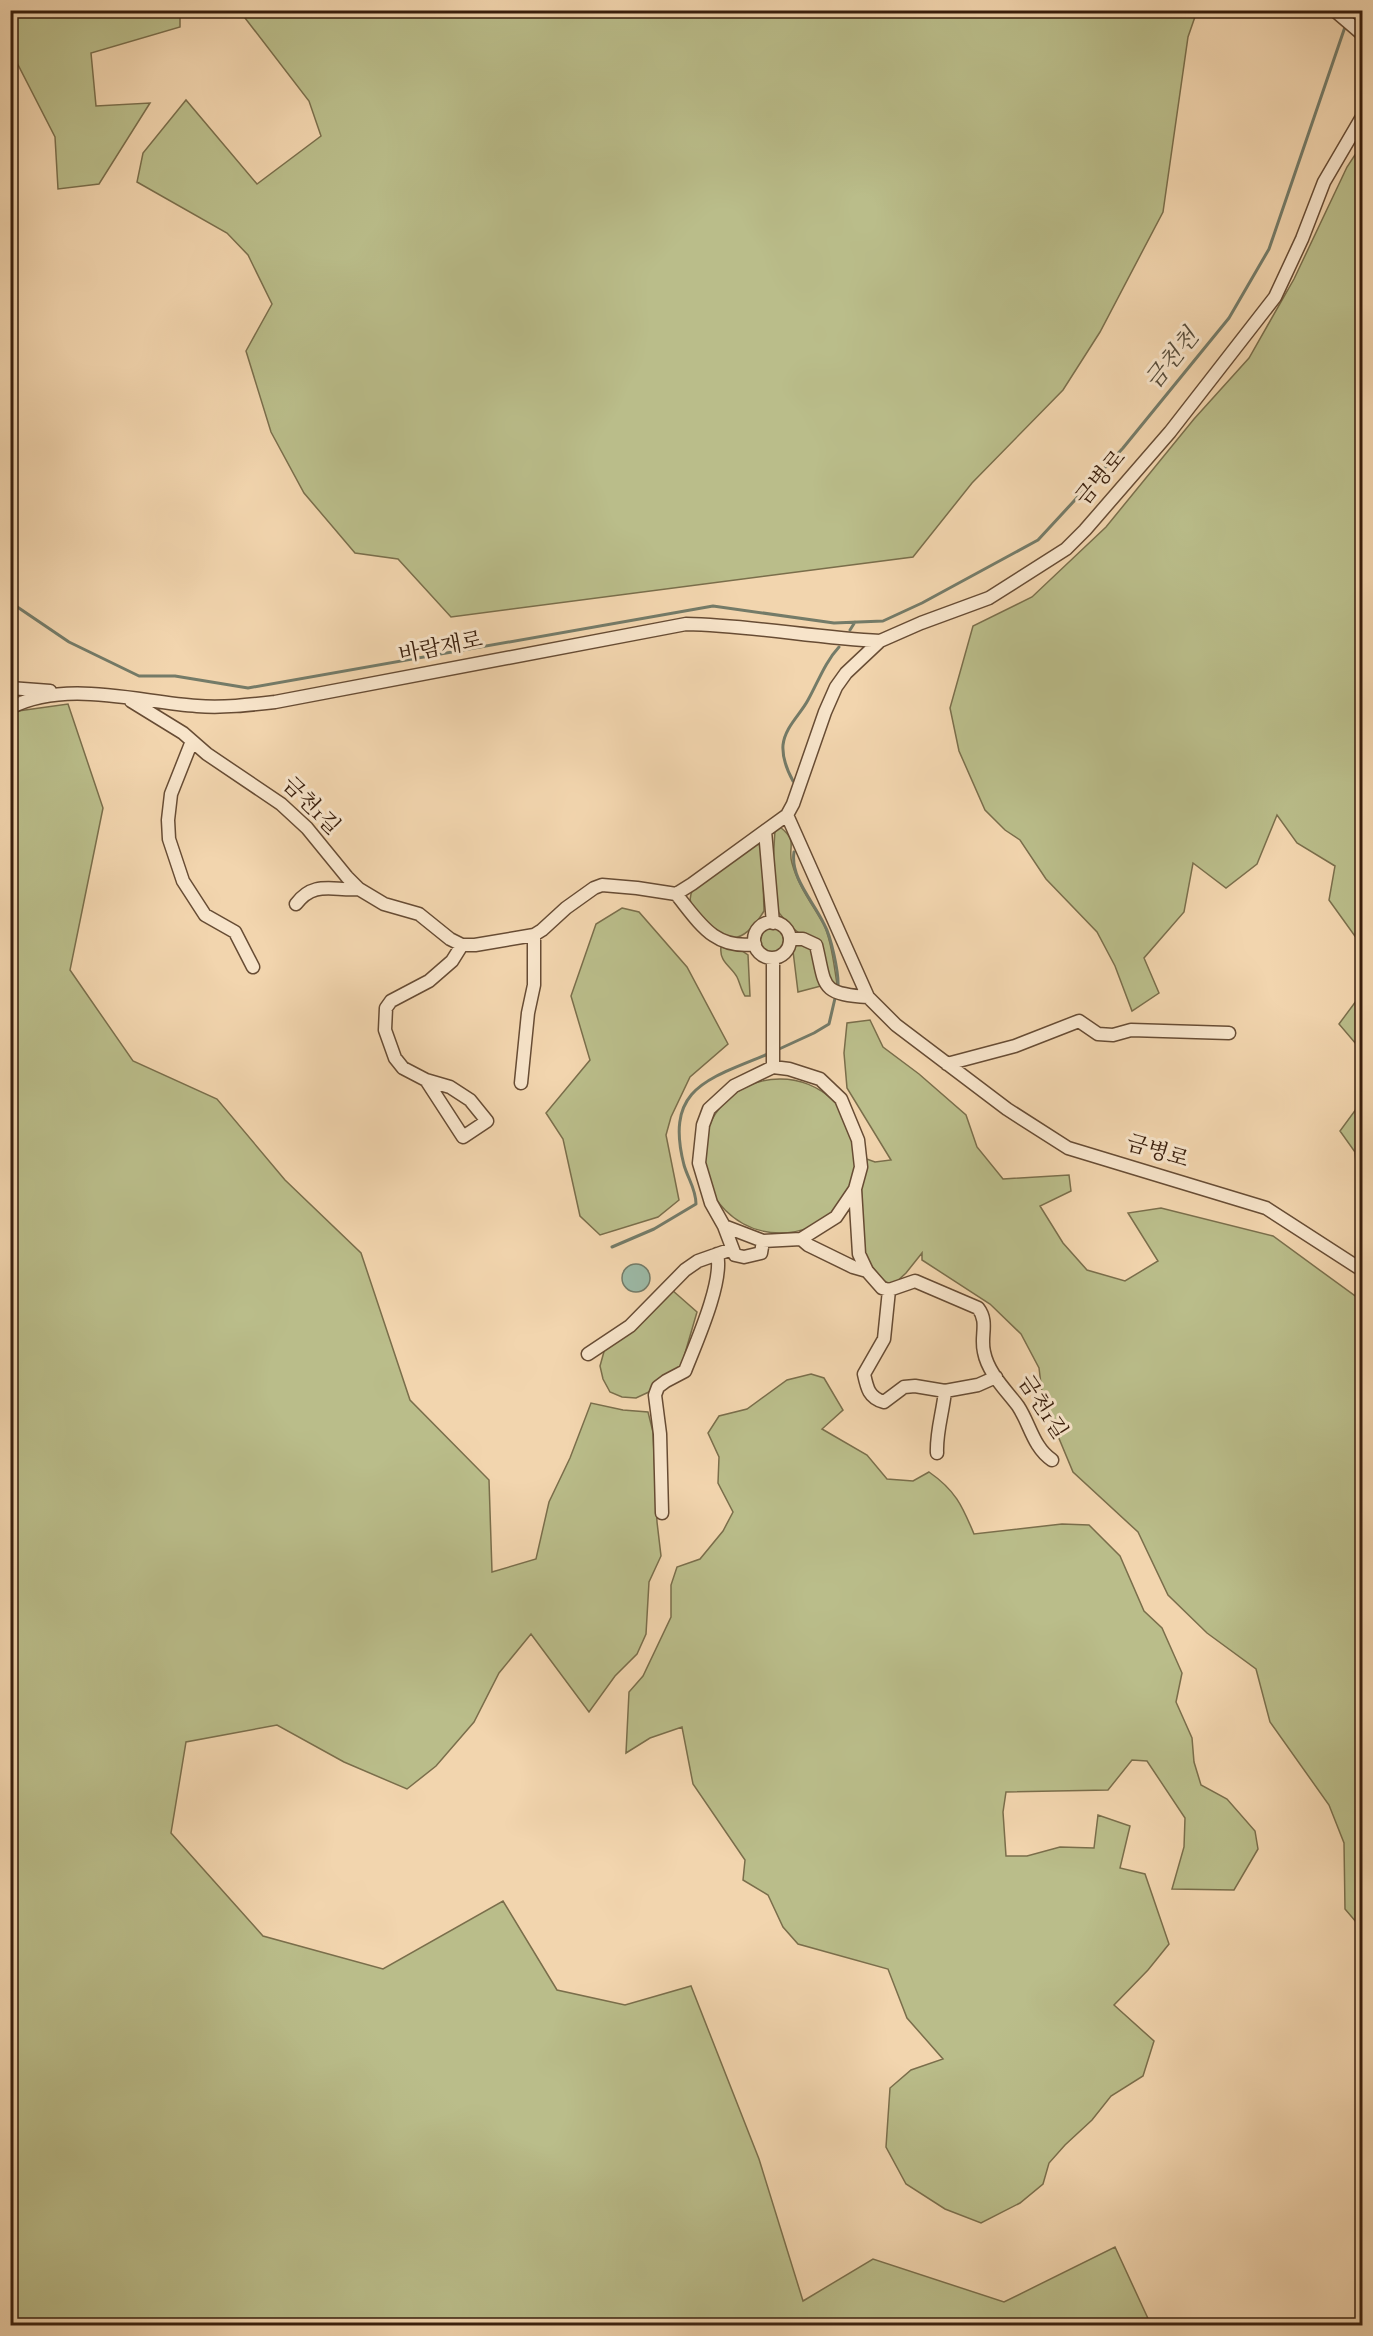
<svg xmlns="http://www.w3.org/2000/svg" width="1373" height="2336" font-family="'Sorts Mill Goudy','Noto Serif KR',serif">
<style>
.green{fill:#babd8a;stroke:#7a6e4b;stroke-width:1.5}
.water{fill:#9cb9a6;stroke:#747b68;stroke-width:1.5}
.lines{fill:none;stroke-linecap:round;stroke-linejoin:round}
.stream{stroke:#747b68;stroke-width:3}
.minor-casing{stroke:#674c34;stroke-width:15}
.minor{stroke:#f7e4ca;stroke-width:12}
.labels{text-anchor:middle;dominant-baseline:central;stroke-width:6;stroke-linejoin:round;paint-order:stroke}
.street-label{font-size:22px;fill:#391e0c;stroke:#f7e4ca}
.water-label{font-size:24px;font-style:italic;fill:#574c3a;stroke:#f7e4ca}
</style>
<rect width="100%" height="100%" fill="#f2d5ae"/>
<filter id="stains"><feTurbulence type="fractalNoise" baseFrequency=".00333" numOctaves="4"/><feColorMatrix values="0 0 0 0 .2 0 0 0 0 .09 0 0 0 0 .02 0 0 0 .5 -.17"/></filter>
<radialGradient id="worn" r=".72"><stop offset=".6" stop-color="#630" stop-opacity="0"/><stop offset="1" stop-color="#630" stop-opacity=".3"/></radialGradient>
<path class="green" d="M11 10 180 11V27L91 53 96 106 150 103 99 184 58 189 55 137 11 51Z
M243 11V10L1197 11 1188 37 1163 212 1100 332 1063 390 972 483 913 557 451 617 398 559 355 553 304 493 271 432 246 351 272 304 248 255 227 233 137 182 143 153 186 100 257 184 321 136 309 101 242 14Z
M1362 144V946L1329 900 1335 866 1297 843 1277 815 1257 864 1226 888 1193 863 1184 912 1144 958 1159 993 1132 1011 1115 966 1097 932 1046 879 1020 840 1005 830 985 810 959 751 950 708 973 626 1032 597 1106 527 1194 419 1249 358 1294 279 1347 167Z
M68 704 103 808 70 970 133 1061 217 1099 285 1180 361 1253 410 1400 489 1480 492 1572 536 1559 549 1502 570 1458 591 1403 623 1410 648 1412 653 1432 657 1522 661 1556 649 1582 646 1634 637 1654 615 1676 589 1712 531 1634 499 1673 474 1722 436 1766 407 1789 344 1762 277 1725 186 1742 171 1833 263 1936 383 1969 503 1901 557 1990 625 2005 691 1986 759 2159 803 2301 873 2259 1004 2302 1115 2247 1151 2325 11 2326 10 717 18 711Z
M780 827C799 842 787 847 792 863 798 886 813 905 824 925 832 942 834 966 837 984L835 985 827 982 820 950 789 925 775 908 773 863 775 830Z
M756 843 762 846 764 911C758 921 747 937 733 938 718 939 695 916 691 903 689 898 691 893 693 889Z
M622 908 639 912 687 967 728 1044 690 1077 671 1117 666 1135 679 1200 658 1217 600 1235 580 1216 563 1139 546 1113 590 1060 571 996 596 924Z
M758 941a14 14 0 1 1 28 0a14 14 0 1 1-28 0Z
M803 944 811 947 821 986 798 992 793 951 796 945Z
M721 947 742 951 748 955 750 996H745C741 990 740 983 737 977 731 966 719 962 721 947Z
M1362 993V1051L1339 1024Z
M870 1020 883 1047 919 1074 966 1115 977 1147 1003 1179 1069 1175 1071 1191 1040 1206 1063 1243 1087 1270 1125 1281 1158 1261 1128 1213 1161 1208 1273 1236 1362 1301V1929L1345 1909 1344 1843 1329 1805 1270 1722 1256 1669 1207 1633 1168 1595 1138 1532 1073 1472 1043 1400 1039 1368 1021 1334 990 1304 922 1260V1253L906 1273 893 1285 884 1281 865 1258 861 1184 864 1158 875 1162 891 1160 847 1088 844 1053 847 1023Z
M703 1156a77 77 0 1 1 154 0a77 77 0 1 1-154 0Z
M1362 1101V1188L1358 1186 1355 1152 1340 1131Z
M672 1290 697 1312 681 1367 651 1391 636 1398 622 1397 610 1392 603 1379 600 1366 605 1348Z
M811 1374 824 1378 843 1410 822 1429 867 1455 887 1479 913 1481 929 1472C955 1490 962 1505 974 1534L1062 1524 1089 1525 1120 1556 1144 1611 1162 1628 1182 1673 1176 1702 1192 1738 1194 1762 1201 1785 1227 1799 1255 1831 1258 1849 1234 1890 1172 1889 1184 1847 1185 1818 1147 1761 1132 1760 1108 1790 1006 1792 1003 1812 1006 1856H1027L1060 1847 1094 1848 1098 1815 1130 1826 1120 1868 1145 1874 1169 1944 1148 1970 1114 2005 1154 2041 1143 2076 1111 2096 1092 2120 1065 2145 1049 2163 1043 2184 1020 2203 981 2223 945 2209 906 2184 886 2147 890 2088 911 2070 943 2059 907 2018 888 1969 798 1944 783 1927 768 1895 743 1880 745 1860 693 1784 682 1727 650 1738 626 1753 629 1692 643 1676 671 1617V1585L677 1567 700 1559 723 1531 733 1512 718 1483 719 1457 708 1433 719 1416 747 1409 787 1380Z"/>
<path class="water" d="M622 1278a14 14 0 1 1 28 0a14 14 0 1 1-28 0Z"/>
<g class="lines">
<path class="stream" d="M10 602 69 642 139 676H175L248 688 713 606 834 623 883 621 922 603 1038 540 1123 448 1229 318 1269 249 1346 24
M850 630 855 622
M793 781C787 770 782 758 783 745 785 727 800 715 808 700 818 682 825 662 839 647
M794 852C790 878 814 902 824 924 831 936 839 973 838 987
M777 1050 814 1033 829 1024 836 994
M612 1247 654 1229 696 1204C696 1189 688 1179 684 1165 664 1087 709 1079 768 1054"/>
<defs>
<path id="minor" d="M1334 10 1362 34
M1362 117 1324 182 1302 239 1275 297 1170 432 1085 530 1066 549 989 598 921 623 880 641 846 673 836 687 825 712 793 804 787 815 868 997 896 1025 1007 1109 1068 1148 1266 1208 1362 1270
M10 688 50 691
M131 701 183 733 207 754 281 804 307 828 347 877 359 889 384 904 419 914 450 939 462 945H475L534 935 542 930 566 908 594 888 602 885 637 888 676 894 692 884 787 815
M10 708C65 679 138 702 197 706 223 708 249 705 275 702L686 624C751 625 815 638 880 641
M192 741 171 794 168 820 169 839 183 881 205 915 235 932 253 967
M765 831 773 923
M676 894C699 922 714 950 755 944
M296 904C314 880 333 891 359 889
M754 940a18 18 0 1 1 36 0a18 18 0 1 1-36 0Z
M790 939H803L816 945C826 986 819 994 868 997
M947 1064 1015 1046 1079 1021 1098 1034 1113 1035 1131 1030 1229 1033
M773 1067V958
M426 1080 463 1137 487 1121 470 1100 450 1087 426 1080 403 1068 395 1058 385 1030 386 1008 391 1001 429 981 452 961 462 945
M521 1083 528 1013 534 985V935
M855 1189 859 1254 867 1271
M724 1226 711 1203 699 1163 703 1125 709 1109 734 1086 773 1067 789 1069 820 1079 841 1099 858 1140 861 1167 855 1189 836 1217 801 1239 808 1245 853 1267 867 1271 882 1288 889 1290 884 1339 864 1374C867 1388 869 1398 884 1402L904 1387 915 1386 945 1391 978 1385 996 1377
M763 1241 761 1253 744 1257 735 1255 724 1226 763 1241 801 1239
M889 1290 915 1281 978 1308C989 1322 980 1336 984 1352 988 1373 1006 1390 1018 1406 1030 1424 1033 1447 1052 1460
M588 1354 630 1326 685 1270 698 1261 732 1249
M937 1453C936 1432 943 1412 945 1391
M662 1513 660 1434 655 1395 658 1387 666 1381 685 1371C696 1343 724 1281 717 1254"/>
</defs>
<use href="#minor" class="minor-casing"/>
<use href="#minor" class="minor"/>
</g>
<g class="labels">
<g class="street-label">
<text transform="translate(1102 479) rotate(-50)">금병로</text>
<text transform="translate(441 649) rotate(-11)">바람재로</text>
<text transform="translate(310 807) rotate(45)">금천1길</text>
<text transform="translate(1157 1153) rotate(17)">금병로</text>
<text transform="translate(1041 1408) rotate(57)">금천1길</text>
</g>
<g class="water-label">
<text transform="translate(1173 360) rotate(-51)">금천천</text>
</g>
</g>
<rect width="1373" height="2336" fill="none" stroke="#f2d5ae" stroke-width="36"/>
<rect x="12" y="12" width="1349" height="2312" fill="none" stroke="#391e0c" stroke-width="3"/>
<rect x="18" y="18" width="1337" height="2300" fill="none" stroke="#391e0c" stroke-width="1.5"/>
<rect width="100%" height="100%" filter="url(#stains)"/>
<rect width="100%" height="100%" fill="url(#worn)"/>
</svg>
